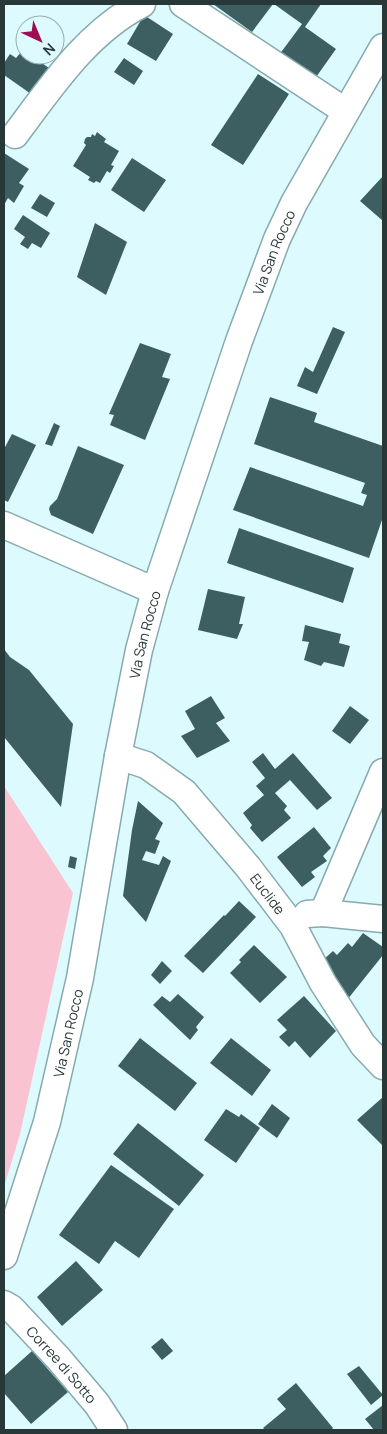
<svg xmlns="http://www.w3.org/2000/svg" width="387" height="1434" font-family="Manrope,sans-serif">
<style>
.green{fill:#f9c3d1}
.building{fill:#3d5f62}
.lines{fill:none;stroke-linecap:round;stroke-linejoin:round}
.minor-casing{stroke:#86aaae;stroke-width:29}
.minor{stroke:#fff;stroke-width:26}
.labels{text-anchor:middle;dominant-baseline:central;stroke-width:5;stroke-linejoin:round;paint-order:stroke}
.street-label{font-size:14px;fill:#283738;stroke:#ddfbfe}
</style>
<rect width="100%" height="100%" fill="#ddfbfe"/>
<path class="green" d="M4 786 73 893 20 1134 4 1187Z"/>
<path class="building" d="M213 4H273L252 32Z
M274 4H321L305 27 336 49 314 80 279 55 302 24Z
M144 15 173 34 156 61 127 44Z
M23 50 25 51V55H30L52 70 34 96 4 75V63L10 54 16 58Z
M124 58 143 71 134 85 114 72Z
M258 74 289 94 243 165 211 145Z
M97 132 106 139 104 142 119 151 111 165 114 166 110 173 107 171 100 183 96 181 94 183 88 180 90 177 73 166 86 145 84 143 85 139 87 137H91L92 134 95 136Z
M4 153 29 169 19 183 24 186 14 203 8 198 4 205Z
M132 158 166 180 144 212 111 190Z
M383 176V221L360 201Z
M40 194 55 203 47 217 31 208Z
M23 215 50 233 41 248 32 243 28 249 20 244 25 237 14 229Z
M95 223 127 242 106 295 77 277Z
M333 327 345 332 317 394 297 386 305 367 313 372Z
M140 343 171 354 162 377 170 379 145 440 110 425 114 415 109 414Z
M270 397 317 413 314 422 383 446V517L369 558 233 510 250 467 363 506 367 495 361 493 365 483 254 444Z
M54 423 60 426 52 446 45 444Z
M12 434 36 445 8 502 4 500V449Z
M78 446 124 465 93 534 51 515 49 509 50 506 57 499Z
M239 528 354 568 343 603 227 563Z
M208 589 245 597 239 624H243L237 639 198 630Z
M305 625 341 634 339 643 350 646 344 667 324 662 321 666 304 660 309 642 302 641Z
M4 649 10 657 29 670 73 724 61 807 4 737Z
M211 696 225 718 216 723 230 741 197 758 181 736 195 729 185 711Z
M350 706 369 720 350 744 332 731Z
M263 753 275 769 293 753 332 798 317 810 290 780 275 793 287 806 284 810 291 818 262 842 250 828 252 825 243 813 264 795 256 786 265 778 252 762Z
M138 801 163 823 155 839 160 841 155 854 146 851 142 860 159 865 163 856 171 861 146 922 123 896 132 830Z
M314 827 331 848 323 856 327 861 311 872 315 877 302 887 277 857Z
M70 856 77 858 75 869 68 867Z
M239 901 256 917 203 973 184 956 224 915 225 916Z
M363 933 383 947V955L347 1000 322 961 333 951 337 955 348 943 352 947Z
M254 945 287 977 260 1003 230 973 241 962 239 960Z
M162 961 172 971 160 984 151 975Z
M178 994 204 1017 196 1027 198 1030 190 1040 153 1005 162 996 170 1002Z
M304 996 336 1031 310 1058 295 1041 289 1047 279 1037 287 1030 277 1020Z
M140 1038 197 1083 175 1111 118 1066Z
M231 1038 271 1070 252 1096 210 1063Z
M383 1097V1146L357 1120Z
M272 1104 290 1118 277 1138 258 1124Z
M226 1109 239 1117 241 1114 260 1128 236 1163 204 1140Z
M138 1123 204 1175 179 1206 113 1154Z
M111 1165 174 1209 139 1258 115 1241 99 1264 59 1235Z
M76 1261 103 1290 62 1326 37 1297Z
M162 1338 173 1351 162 1360 151 1347Z
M32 1351 68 1392 31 1424 4 1393V1376Z
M359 1366 383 1395 371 1405 347 1374Z
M296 1383 333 1428 331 1430H265L263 1428 286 1409 277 1399Z
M383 1405V1430H374L365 1419Z"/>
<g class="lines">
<defs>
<g id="minor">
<path d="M183 4 345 111"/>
<path d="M15 135C51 87 87 32 142 4"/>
<path d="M4 525 155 591"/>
<path id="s1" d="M118 756 146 765 184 792 248 867 293 926 323 983 363 1045 383 1066"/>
<path d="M323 913 383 772"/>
<path d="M307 914 323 913 383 919"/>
<path id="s2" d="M4 1256 47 1122 80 978 118 756 139 650 155 591 239 341 277 239 294 203 383 47"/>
<path id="s3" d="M4 1304 11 1308 58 1358 97 1404 114 1430"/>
</g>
</defs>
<use href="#minor" class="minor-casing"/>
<use href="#minor" class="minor"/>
</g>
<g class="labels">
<g class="street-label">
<text stroke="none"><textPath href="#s2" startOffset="1042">Via San Rocco</textPath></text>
<text stroke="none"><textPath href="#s2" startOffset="638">Via San Rocco</textPath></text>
<text stroke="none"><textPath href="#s1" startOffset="208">Euclide</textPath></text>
<text stroke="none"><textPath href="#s2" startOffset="232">Via San Rocco</textPath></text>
<text stroke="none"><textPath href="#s3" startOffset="84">Corree di Sotto</textPath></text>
</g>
</g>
<rect width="387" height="1434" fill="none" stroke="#283738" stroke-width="10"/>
<g transform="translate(40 40) rotate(136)"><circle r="24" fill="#ddfbfe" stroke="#95adaf"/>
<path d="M0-4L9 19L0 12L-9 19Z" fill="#a10d52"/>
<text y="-8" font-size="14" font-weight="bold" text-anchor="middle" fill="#283738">N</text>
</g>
</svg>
